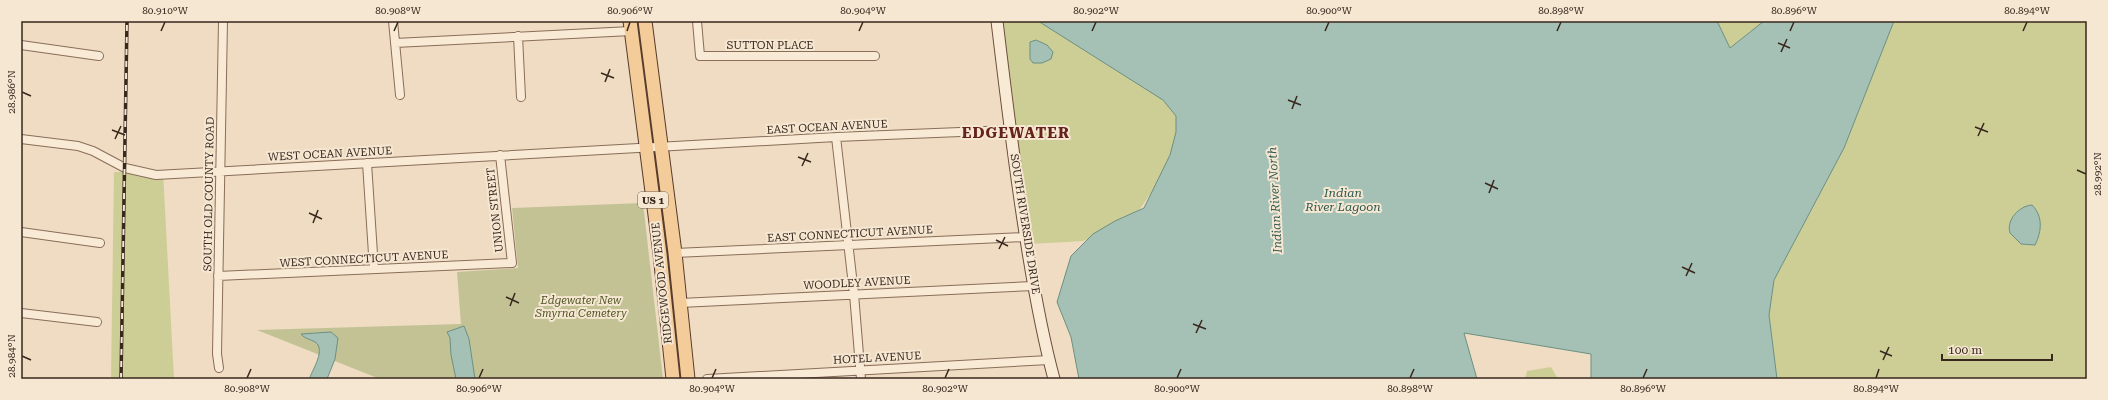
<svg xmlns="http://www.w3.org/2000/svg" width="2108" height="400" font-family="'Roboto Serif',serif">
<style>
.green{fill:#cdcd96}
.cemetery{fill:#c2c295}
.water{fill:#a5c1b5;stroke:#6b9082}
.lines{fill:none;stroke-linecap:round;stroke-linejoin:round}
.street-casing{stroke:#896d59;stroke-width:10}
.secondary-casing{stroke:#6b4e3c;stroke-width:13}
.primary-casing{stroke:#573c2d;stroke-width:15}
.street{stroke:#f9ead5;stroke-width:8}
.secondary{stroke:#f9ead5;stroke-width:11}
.primary{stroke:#f3cc99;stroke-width:13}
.rail-casing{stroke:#38271d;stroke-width:3.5}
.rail{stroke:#f6e7d2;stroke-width:2;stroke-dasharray:6;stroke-linecap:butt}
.ticks{fill:none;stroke:#38271d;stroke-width:1.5}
.labels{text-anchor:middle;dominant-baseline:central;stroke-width:4;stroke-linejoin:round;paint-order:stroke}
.shield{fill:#f6e7d2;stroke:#716153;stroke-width:1}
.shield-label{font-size:10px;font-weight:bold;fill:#38271d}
.street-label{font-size:11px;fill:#38271d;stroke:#f6e7d2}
.park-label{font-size:11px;font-style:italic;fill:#4f5524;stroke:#f6e7d2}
.water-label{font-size:12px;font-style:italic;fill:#2c5850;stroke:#f6e7d2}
.district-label{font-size:15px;font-weight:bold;letter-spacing:1px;fill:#66231c;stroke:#f6e7d2}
.neatline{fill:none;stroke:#38271d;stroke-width:1.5}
.ticks-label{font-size:10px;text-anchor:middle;fill:#38271d}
</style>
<rect width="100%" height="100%" fill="#efdcc2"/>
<path class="green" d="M1000 21H1047L1179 69V152L1140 209 1100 234 1083 241 1030 244Z
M1717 21H1764L1730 48Z
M1894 21H2087V379H1774L1758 323 1771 296 1774 280 1844 148Z
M114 172H163L174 379H111Z
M1551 367 1558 379H1525L1527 371Z"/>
<path class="cemetery" d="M643 203 663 379H380L257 330 461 324 457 272 518 268 512 208Z"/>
<path class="water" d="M1038 21H1717L1730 48 1764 21H1894L1844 148 1774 280 1769 315 1777 379H1591V354L1464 333 1477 379H1079L1071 337 1057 302 1071 256 1093 234 1115 221 1144 208 1170 155 1176 132V116L1163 100Z
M1036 40 1047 45 1053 52 1051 59 1042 63H1033L1030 59V42Z
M2032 205C2043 216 2042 231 2035 245L2021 244 2010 233C2006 220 2019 206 2032 205Z
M464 326 469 339 475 379H456L451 355 450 338 447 332Z
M331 332 338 338 335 359 327 379H311L310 377C313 369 326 349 315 342 310 339 305 339 301 334Z"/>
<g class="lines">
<defs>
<path id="street" d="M393 21 400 95
M697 21 700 56H875
M518 36 521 97
M395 43 631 31
M21 45 99 56
M836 137 854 294 861 379
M21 139 78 146 93 151 125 168 156 175 836 137 1010 130
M367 163 374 269
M21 232 100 243
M675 253 1026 237
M218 276 512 263 500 155
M680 303 1034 286
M21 313 97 322
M219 368 217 354 223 21
M707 379 1049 360"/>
<path id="secondary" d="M997 21C1005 88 1013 154 1023 220 1031 273 1040 327 1054 379"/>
<path id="primary" d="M630 21 660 254 673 379
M645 21 675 253 688 379"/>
</defs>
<use href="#street" class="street-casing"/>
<use href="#secondary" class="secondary-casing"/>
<use href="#primary" class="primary-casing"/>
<use href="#street" class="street"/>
<use href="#secondary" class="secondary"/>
<use href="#primary" class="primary"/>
<defs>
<path id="rail" d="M121 379 127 21"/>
</defs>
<use href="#rail" class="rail-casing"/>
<use href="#rail" class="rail"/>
</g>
<path class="ticks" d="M161 31 165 22M394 31 398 22M627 31 630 22M859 31 863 22M1092 31 1096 22M1325 31 1329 22M1557 31 1561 22M1790 31 1794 22M2023 31 2027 22M1778 43 1790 48M1781 52 1787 39M601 73 614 78M605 82 610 69M22 92 31 96M1288 100 1301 105M1292 109 1297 96M1975 127 1988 132M112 130 125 135M1978 136 1984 123M115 139 121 126M798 157 811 162M802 166 808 153M2077 170 2086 174M1485 183 1498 189M1489 193 1494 180M309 213 322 219M313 223 318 210M996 240 1008 246M999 249 1005 237M1682 267 1695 273M1686 276 1692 263M506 297 519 303M510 306 515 293M1193 324 1206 329M1196 333 1202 320M1880 351 1892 356M22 356 31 360M1883 360 1889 347M247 378 251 369M479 378 483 369M712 378 716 369M945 378 949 369M1177 378 1181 369M1410 378 1414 369M1643 378 1647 369M1876 378 1879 369"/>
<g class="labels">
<rect class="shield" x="638" y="192" width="30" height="16" rx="3"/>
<g class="shield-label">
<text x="653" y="200">US 1</text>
</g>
<g class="street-label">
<text x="770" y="45">SUTTON PLACE</text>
<text transform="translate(827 127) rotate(-3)">EAST OCEAN AVENUE</text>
<text transform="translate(330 154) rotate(-3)">WEST OCEAN AVENUE</text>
<text transform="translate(209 194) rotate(-89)">SOUTH OLD COUNTY ROAD</text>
<text transform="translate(495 210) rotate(-96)">UNION STREET</text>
<text transform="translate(1025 224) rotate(81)">SOUTH RIVERSIDE DRIVE</text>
<text transform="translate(850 234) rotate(-3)">EAST CONNECTICUT AVENUE</text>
<text transform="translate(364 259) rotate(-3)">WEST CONNECTICUT AVENUE</text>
<text transform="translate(662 283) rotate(-96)">RIDGEWOOD AVENUE</text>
<text transform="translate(857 283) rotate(-3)">WOODLEY AVENUE</text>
<text transform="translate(877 358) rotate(-3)">HOTEL AVENUE</text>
</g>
<g class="park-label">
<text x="581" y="300">Edgewater New<tspan x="581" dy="13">Smyrna Cemetery</tspan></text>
</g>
<g class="water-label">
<text x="1343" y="193">Indian<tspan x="1343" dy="14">River Lagoon</tspan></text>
<text transform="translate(1275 200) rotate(-93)">Indian River North</text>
</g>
<g class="district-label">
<text x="1016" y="133">EDGEWATER</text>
</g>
</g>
<rect width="2108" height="400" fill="none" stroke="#f6e7d2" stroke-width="44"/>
<path d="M1942 354v6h110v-6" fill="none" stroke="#38271d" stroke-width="2"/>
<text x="1948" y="354" font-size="12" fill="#38271d" stroke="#f6e7d2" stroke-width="3" paint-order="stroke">100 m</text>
<rect x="22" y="22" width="2064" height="356" class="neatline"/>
<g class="ticks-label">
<text x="165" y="14">80.910°W</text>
<text x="398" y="14">80.908°W</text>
<text x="630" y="14">80.906°W</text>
<text x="863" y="14">80.904°W</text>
<text x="1096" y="14">80.902°W</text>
<text x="1329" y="14">80.900°W</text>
<text x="1561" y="14">80.898°W</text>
<text x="1794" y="14">80.896°W</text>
<text x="2027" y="14">80.894°W</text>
<text transform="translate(11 92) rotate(-90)" y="4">28.986°N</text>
<text transform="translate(2097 174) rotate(-90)" y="4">28.992°N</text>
<text transform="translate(11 356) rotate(-90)" y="4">28.984°N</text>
<text x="247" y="392">80.908°W</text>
<text x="479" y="392">80.906°W</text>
<text x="712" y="392">80.904°W</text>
<text x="945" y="392">80.902°W</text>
<text x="1177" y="392">80.900°W</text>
<text x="1410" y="392">80.898°W</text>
<text x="1643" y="392">80.896°W</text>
<text x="1876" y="392">80.894°W</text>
</g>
</svg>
